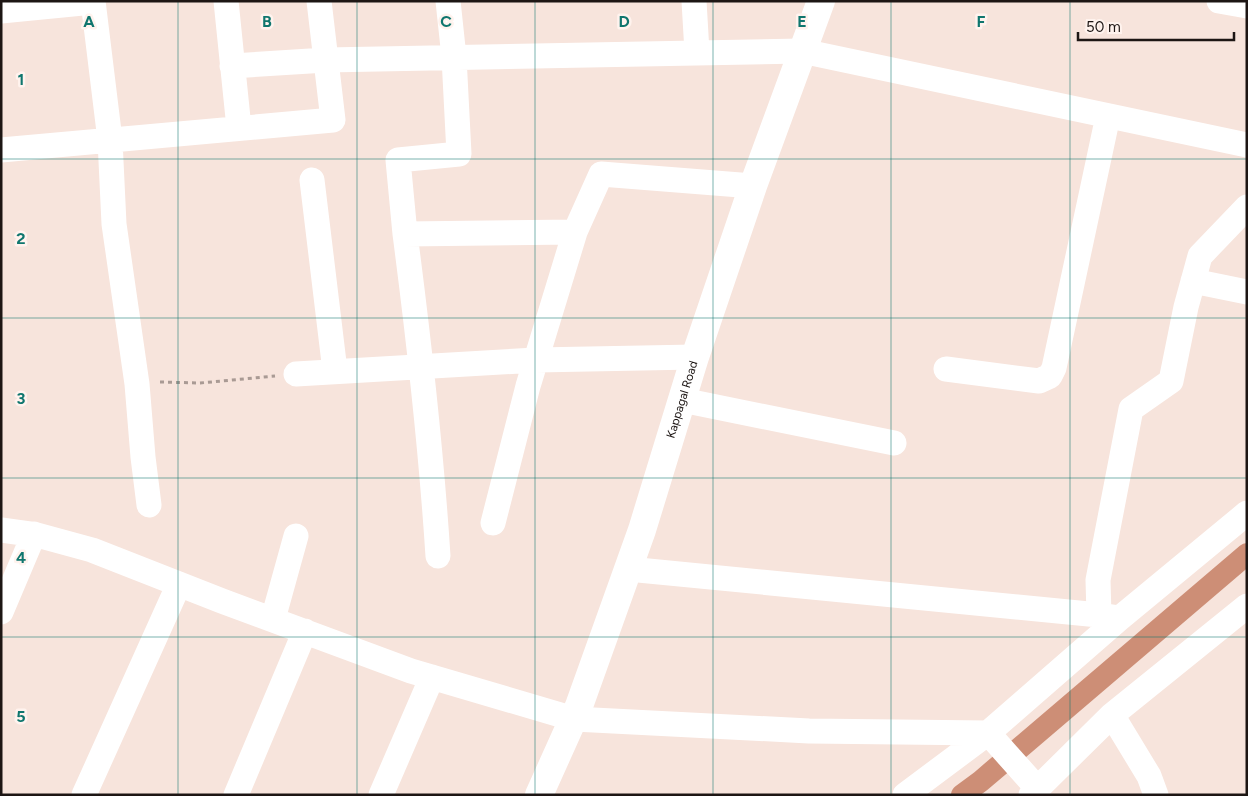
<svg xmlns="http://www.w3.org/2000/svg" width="1248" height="796" font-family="Figtree,sans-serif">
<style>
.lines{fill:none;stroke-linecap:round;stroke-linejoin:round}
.canal{stroke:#cd8e76;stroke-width:22}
.path{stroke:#a99a94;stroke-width:3;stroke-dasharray:4 4;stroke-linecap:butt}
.minor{stroke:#fff;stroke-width:25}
.major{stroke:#fff;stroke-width:28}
.grid{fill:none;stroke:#0f766e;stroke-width:1;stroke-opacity:0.55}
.labels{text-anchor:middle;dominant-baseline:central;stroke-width:5;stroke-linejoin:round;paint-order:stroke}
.street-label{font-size:12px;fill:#1d1614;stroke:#fff3ee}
.grid-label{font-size:16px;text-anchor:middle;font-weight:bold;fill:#0f766e;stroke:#fff3ee;stroke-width:5;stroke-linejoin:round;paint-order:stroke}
</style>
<rect width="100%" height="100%" fill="#f7e4dc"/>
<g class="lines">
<path class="canal" d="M962 795 981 781 1247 554"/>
<path class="path" d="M160 382 200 383 275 376"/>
<path class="minor" d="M93 1 110 140 114 224 137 384 143 457 149 505
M226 1 239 128
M448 1 454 57 459 154 398 160 405 234 575 232
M694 1 697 52
M1219 1 1247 6
M1 11 93 2
M232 66 326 60 802 51 1247 145
M1 150 333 120 319 1
M312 180 335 371
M405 234C419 341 431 448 438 556
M1193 281 1247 292
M946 369 1039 381 1050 376 1054 368 1108 116
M296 374 536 360 695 357
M682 400 894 443
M493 523 528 386 575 232 601 174 753 186
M1 530 37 535 92 550 222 601 411 671 574 719 809 731 988 733 1037 788
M628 569 1099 615
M1 612 34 534
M1120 618 1099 615 1098 580 1131 409 1171 381 1186 307 1200 256 1247 207
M273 619 296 536
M1112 715 1149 776 1156 795
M84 795 179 584
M236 795 305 631
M381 795 432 677
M905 795 988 733 1120 618 1247 513
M1031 795 1112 715 1247 606"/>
<path class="major" id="s1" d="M539 795 579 706 642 530 695 357 753 186 821 1"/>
</g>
<path class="grid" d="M178 1V795M357 1V795M535 1V795M713 1V795M891 1V795M1070 1V795M1 159H1247M1 318H1247M1 478H1247M1 637H1247"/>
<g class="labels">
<g class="street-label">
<text stroke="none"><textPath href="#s1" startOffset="421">Kappagal Road</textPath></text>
</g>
</g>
<g class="grid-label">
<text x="89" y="27">A</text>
<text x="267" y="27">B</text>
<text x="446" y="27">C</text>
<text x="624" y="27">D</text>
<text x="802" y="27">E</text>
<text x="981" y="27">F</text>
<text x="21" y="85">1</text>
<text x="21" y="244">2</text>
<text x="21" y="404">3</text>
<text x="21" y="563">4</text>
<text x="21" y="722">5</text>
</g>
<rect width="1248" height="796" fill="none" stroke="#1d1614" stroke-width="5"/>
<path d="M1078 32v8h156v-8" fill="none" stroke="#1d1614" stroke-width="2.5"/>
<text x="1086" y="32" font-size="15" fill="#1d1614" stroke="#fff3ee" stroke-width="4" paint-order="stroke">50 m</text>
</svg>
